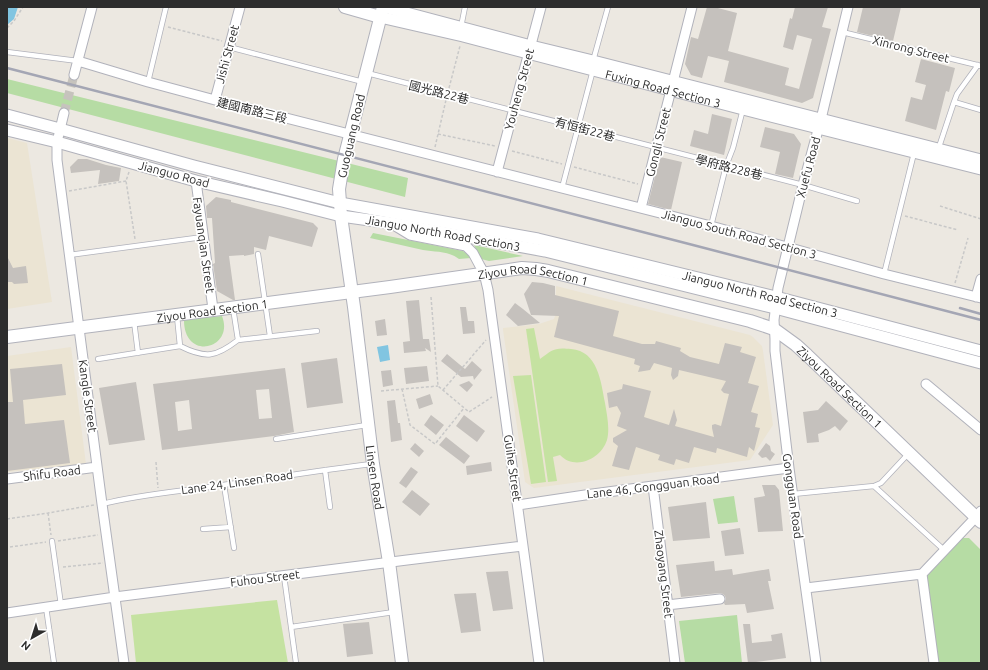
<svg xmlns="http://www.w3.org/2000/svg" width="988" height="670" font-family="Ubuntu,'Noto Sans TC',sans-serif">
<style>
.education{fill:#ebe4d3}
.green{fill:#b6dca4}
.pitch{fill:#c5e2a1}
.water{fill:#81c5e1}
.building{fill:#c5c1bd;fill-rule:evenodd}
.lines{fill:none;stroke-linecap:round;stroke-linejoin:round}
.minor-tunnel{stroke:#c6c3bd;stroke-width:9;stroke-dasharray:9 4.5;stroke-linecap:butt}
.service-casing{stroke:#b1b2bb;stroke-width:6}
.minor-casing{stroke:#b1b2bb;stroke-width:11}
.tertiary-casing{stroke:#b1b2bb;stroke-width:13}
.secondary-casing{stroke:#b1b2bb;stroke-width:14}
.path{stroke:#c8c8c8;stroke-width:1.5;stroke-dasharray:3 2;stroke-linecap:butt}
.service{stroke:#fff;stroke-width:4.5}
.minor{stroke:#fff;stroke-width:9}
.tertiary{stroke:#fff;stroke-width:11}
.secondary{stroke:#fff;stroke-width:12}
.rail{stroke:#a4a6b4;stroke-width:2.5}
.labels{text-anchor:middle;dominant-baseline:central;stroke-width:3.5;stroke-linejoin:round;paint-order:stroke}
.street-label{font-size:12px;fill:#2d2d2d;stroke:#fff}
</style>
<rect width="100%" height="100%" fill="#ece8e1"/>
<path class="education" d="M7 138 27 143 52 302 7 309Z
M556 286 750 335 753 337 762 346 763 351 773 425 750 460 534 488 525 482 503 330V328L539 324 554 319 555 316Z
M71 347 86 464 7 472V356Z"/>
<path class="green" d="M7 79 408 178 405 197 7 93Z
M373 233 463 251 470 256 471 258 459 259C449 251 435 252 423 250 405 246 388 242 370 238Z
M474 245 523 256 489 261 481 259Z
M222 316C235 349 184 362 184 320Z
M734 496 738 522 718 524 713 499Z
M957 538H969L981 550V662L973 663H940L936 661 921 586 928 568Z
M737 615 742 663H685L679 621Z"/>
<path class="pitch" d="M534 328 540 359C552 350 554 347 571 349 598 351 601 382 605 403 607 415 610 429 607 440 601 459 575 471 560 455L553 457 557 481 548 482 526 329Z
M531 375 546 482 531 484 513 376Z
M277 600 288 663H136L131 615Z"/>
<path class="water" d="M7 7H18L14 19 7 25Z
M388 345 390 360 380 362 377 347Z"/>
<path class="building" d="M707 7H714L737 13 728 51 789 68 785 85 799 89 812 39 797 35 793 50 783 47 790 18 792 19 795 7H828L822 27 831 29 813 98 802 103 724 82 729 61 708 56 702 78 691 75 685 64 691 37 698 39Z
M863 7H901L893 41 857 32Z
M921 59 955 68 949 92 946 91 936 130 905 121 911 97 922 100 926 85 915 82Z
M712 114 732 119 724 155 690 146 694 130 708 134Z
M765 127 794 134 801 144 793 178 775 174 780 152 760 147Z
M660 157 682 162 671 210 648 204Z
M78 159H87L106 165 121 168 119 181 98 184 100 170 71 173 70 167Z
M216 197 231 200V202L313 223 318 228 312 247 269 236 266 250 254 247V254L244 256V255L229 256 235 300H233L217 291 213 264 215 263 212 218H207L206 206Z
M7 256 13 268 26 266 28 283 14 284 12 282H7Z
M532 282 543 283 555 286V295L619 311 613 336 642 344H655L656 341 681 348 680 351 690 357 719 364 725 343 742 347 740 352 756 357 748 383 759 386 751 412 758 414 755 427 760 428 754 451 749 447 747 457 717 448 716 453 694 447 689 463 676 459 674 465 658 460 660 455 636 447 629 470 612 466 618 446 613 442V438L627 430 617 426 621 413 617 406 609 408 607 393 622 389 623 384 651 391 644 417 669 425 674 409 677 420 675 426 714 437 712 428V425L715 424 721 426 729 394 724 393 721 390 726 381 679 370 678 376 673 380 671 375 672 368 654 363 650 370 638 372 640 366 634 364 635 359 554 337 559 316 531 315 524 294Z
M419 300 423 339H429L431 352 425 348 426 351 404 353 403 342 410 341 406 301Z
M515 303 523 309 540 323 518 326 506 315Z
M460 307H466L468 321H474L475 333 463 334Z
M385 319 387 335 377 336 375 321Z
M447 354 465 369 472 361 482 370 474 380 473 376 461 377 441 361Z
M337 358 343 403 307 408 301 363Z
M62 364 66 395 23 400 25 424 64 420 70 463 7 471V402H13L10 369Z
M427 366 429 381 406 384 404 368Z
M285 368 294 432 274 436 162 450 153 384ZM269 389 272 418 259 419 256 390ZM189 400 192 429 178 431 175 402Z
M391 370 393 385 383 387 381 371Z
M469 381 473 385 467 392 459 385Z
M136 382 145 440 109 445 99 388Z
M430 394 433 404 419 409 416 399Z
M395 400 398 423H400L402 440 391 442 387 401Z
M826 401 848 421 840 431 835 426 829 430 818 434 819 442 807 443 803 412 818 410Z
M431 415 444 425 436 435 424 425Z
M464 415 485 431 477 442 456 426Z
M446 437 470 456 464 464 439 445Z
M415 443 424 451 419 457 410 449Z
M766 443 770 446 771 451 775 454 770 461 766 457 762 458 758 454Z
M491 462 492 471 467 475 466 466Z
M411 467 418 472 406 488 399 483Z
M762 485H775L779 490 783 531 758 532 754 498 765 496Z
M412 490 430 504 420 516 402 502Z
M706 502 710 538 673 541 668 507Z
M740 528 744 554 725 556 721 531Z
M714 561 715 571 732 569 733 575 769 569 771 581H768L774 609 747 613 745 604 725 605 724 603 726 599 725 596 723 594 720 593 681 597 676 565Z
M508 571 513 609 493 611 486 572Z
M476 593 481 631 461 633 454 594Z
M369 622 373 654 347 657 343 624Z
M743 624H750L752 643 772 641 771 635 782 633 786 658 748 663Z"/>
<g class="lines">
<path class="minor-tunnel" d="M64 113 74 75"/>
<defs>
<path id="service" d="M461 27 465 7
M842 32 981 66
M229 47 363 82
M7 52 78 61
M593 61 608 7
M367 73 803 185 857 201
M148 82 166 7
M954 102 981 110
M938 150 954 102 957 94 978 65
M562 188 593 70
M711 226 726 166 733 148 743 109
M258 254 270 336
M69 255 203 237
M884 274 914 153
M177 316 180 346C206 359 216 357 238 340L233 308
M134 321 138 353
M238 340 317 331
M98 359 180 346
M276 439 367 425
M909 453 881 483 874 486 944 550
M325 470 330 507
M224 485 234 548
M793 494 874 486
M102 504C142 494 183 491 223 485 273 478 322 470 372 464
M203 529 231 527
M52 541 61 605
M284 576 296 663
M46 607 54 663
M291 627 394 612"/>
<path id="minor" d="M78 61 148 82 215 100 711 226 884 274 981 298
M74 75 92 7
M215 100 240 7
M64 113 57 142V160L102 504 124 663
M497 172 541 7
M196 181 213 309
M641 208 692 7
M392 224 410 235 466 246 473 253 480 266 484 273 488 290 539 663
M976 297 981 279
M926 384 981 430
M7 479 97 467
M653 486 675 663
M518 505 585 495 789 468
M806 588 922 574
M667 605 720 599
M7 613 115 597 407 560 523 546
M816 663 789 468 775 351V339L774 320 778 288 803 185 821 119 848 7
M934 663 922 574 976 517 981 511"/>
<g id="tertiary">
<path d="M384 7 531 46 593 61 981 160"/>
<path id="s1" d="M380 17 463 36 743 109 981 169"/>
<path d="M7 115 60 129 194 166 340 203 538 239 776 297 981 351"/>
<path d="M7 130 57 142 196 181 282 201 341 216 391 223 545 251 775 308 981 363"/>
</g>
<g id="secondary">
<path d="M345 7 380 17"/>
<path id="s2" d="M383 7 344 159 339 189 341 216 354 307 373 464 389 562 402 663"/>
<path id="s3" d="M7 337 390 287 522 268 536 269 548 271 750 321 774 329 796 345 807 355 981 522"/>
</g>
</defs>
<use href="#service" class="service-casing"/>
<use href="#minor" class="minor-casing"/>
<use href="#tertiary" class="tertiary-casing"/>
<use href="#secondary" class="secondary-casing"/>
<path class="path" d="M168 27 222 41
M7 28 14 21 23 7
M449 88 460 46
M438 134 495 146
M435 147 446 100
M512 151 562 164
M574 167 638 184
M129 172 126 181 135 239
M69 191 126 181
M940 206 981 219
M905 216 958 230
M955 283 968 238
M431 297 438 386 469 412 492 397
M402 389 410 425 435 444 464 408
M443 390 486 340
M381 391 438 386
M156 462 158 488
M48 513 51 535
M7 519 48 513 94 505
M58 541 98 535
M10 547 46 542
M63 567 103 563"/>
<use href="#service" class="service"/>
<use href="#minor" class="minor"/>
<use href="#tertiary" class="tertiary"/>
<use href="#secondary" class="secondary"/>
<path class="rail" d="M7 68 693 245 981 320
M960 308 981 314"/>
</g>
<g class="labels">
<g class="street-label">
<text transform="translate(911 49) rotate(14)">Xinrong Street</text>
<text transform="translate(227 54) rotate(-75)">Jishi Street</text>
<text stroke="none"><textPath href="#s1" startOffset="292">Fuxing Road Section 3</textPath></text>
<text transform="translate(519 89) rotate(-75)">Youheng Street</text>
<text transform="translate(439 92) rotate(14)">國光路22巷</text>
<text transform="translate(252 110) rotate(14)">建國南路三段</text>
<text transform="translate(585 129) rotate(15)">有恒街22巷</text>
<text transform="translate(351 136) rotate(-77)">Guoguang Road</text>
<text transform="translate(658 142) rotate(-76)">Gongli Street</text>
<text transform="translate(729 167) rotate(14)">學府路228巷</text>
<text transform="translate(808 167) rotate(-75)">Xuefu Road</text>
<text transform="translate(174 174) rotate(15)">Jianguo Road</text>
<text transform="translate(443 233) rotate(10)">Jianguo North Road Section3</text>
<text transform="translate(739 234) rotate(15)">Jianguo South Road Section 3</text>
<text transform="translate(204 245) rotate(82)">Fayuanqian Street</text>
<text stroke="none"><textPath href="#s3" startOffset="531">Ziyou Road Section 1</textPath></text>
<text transform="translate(760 294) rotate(14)">Jianguo North Road Section 3</text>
<text stroke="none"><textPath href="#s3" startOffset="207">Ziyou Road Section 1</textPath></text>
<text stroke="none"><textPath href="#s3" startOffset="867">Ziyou Road Section 1</textPath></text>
<text transform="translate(88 396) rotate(82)">Kangle Street</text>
<text transform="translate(513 468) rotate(82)">Guihe Street</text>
<text transform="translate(52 473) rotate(-7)">Shifu Road</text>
<text stroke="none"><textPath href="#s2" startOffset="478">Linsen Road</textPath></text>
<text transform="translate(237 482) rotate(-8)">Lane 24, Linsen Road</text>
<text transform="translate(653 486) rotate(-7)">Lane 46, Gongguan Road</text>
<text transform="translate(793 496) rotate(82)">Gongguan Road</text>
<text transform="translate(664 574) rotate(83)">Zhaoyang Street</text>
<text transform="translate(265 578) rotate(-7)">Fuhou Street</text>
</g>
</g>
<rect width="988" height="670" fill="none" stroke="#2d2d2d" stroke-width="16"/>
<g transform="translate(32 638) rotate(219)" stroke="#ffffff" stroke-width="3" paint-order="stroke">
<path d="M0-3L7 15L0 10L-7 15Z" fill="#2d2d2d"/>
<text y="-6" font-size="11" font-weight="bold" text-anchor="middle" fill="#2d2d2d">N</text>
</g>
</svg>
